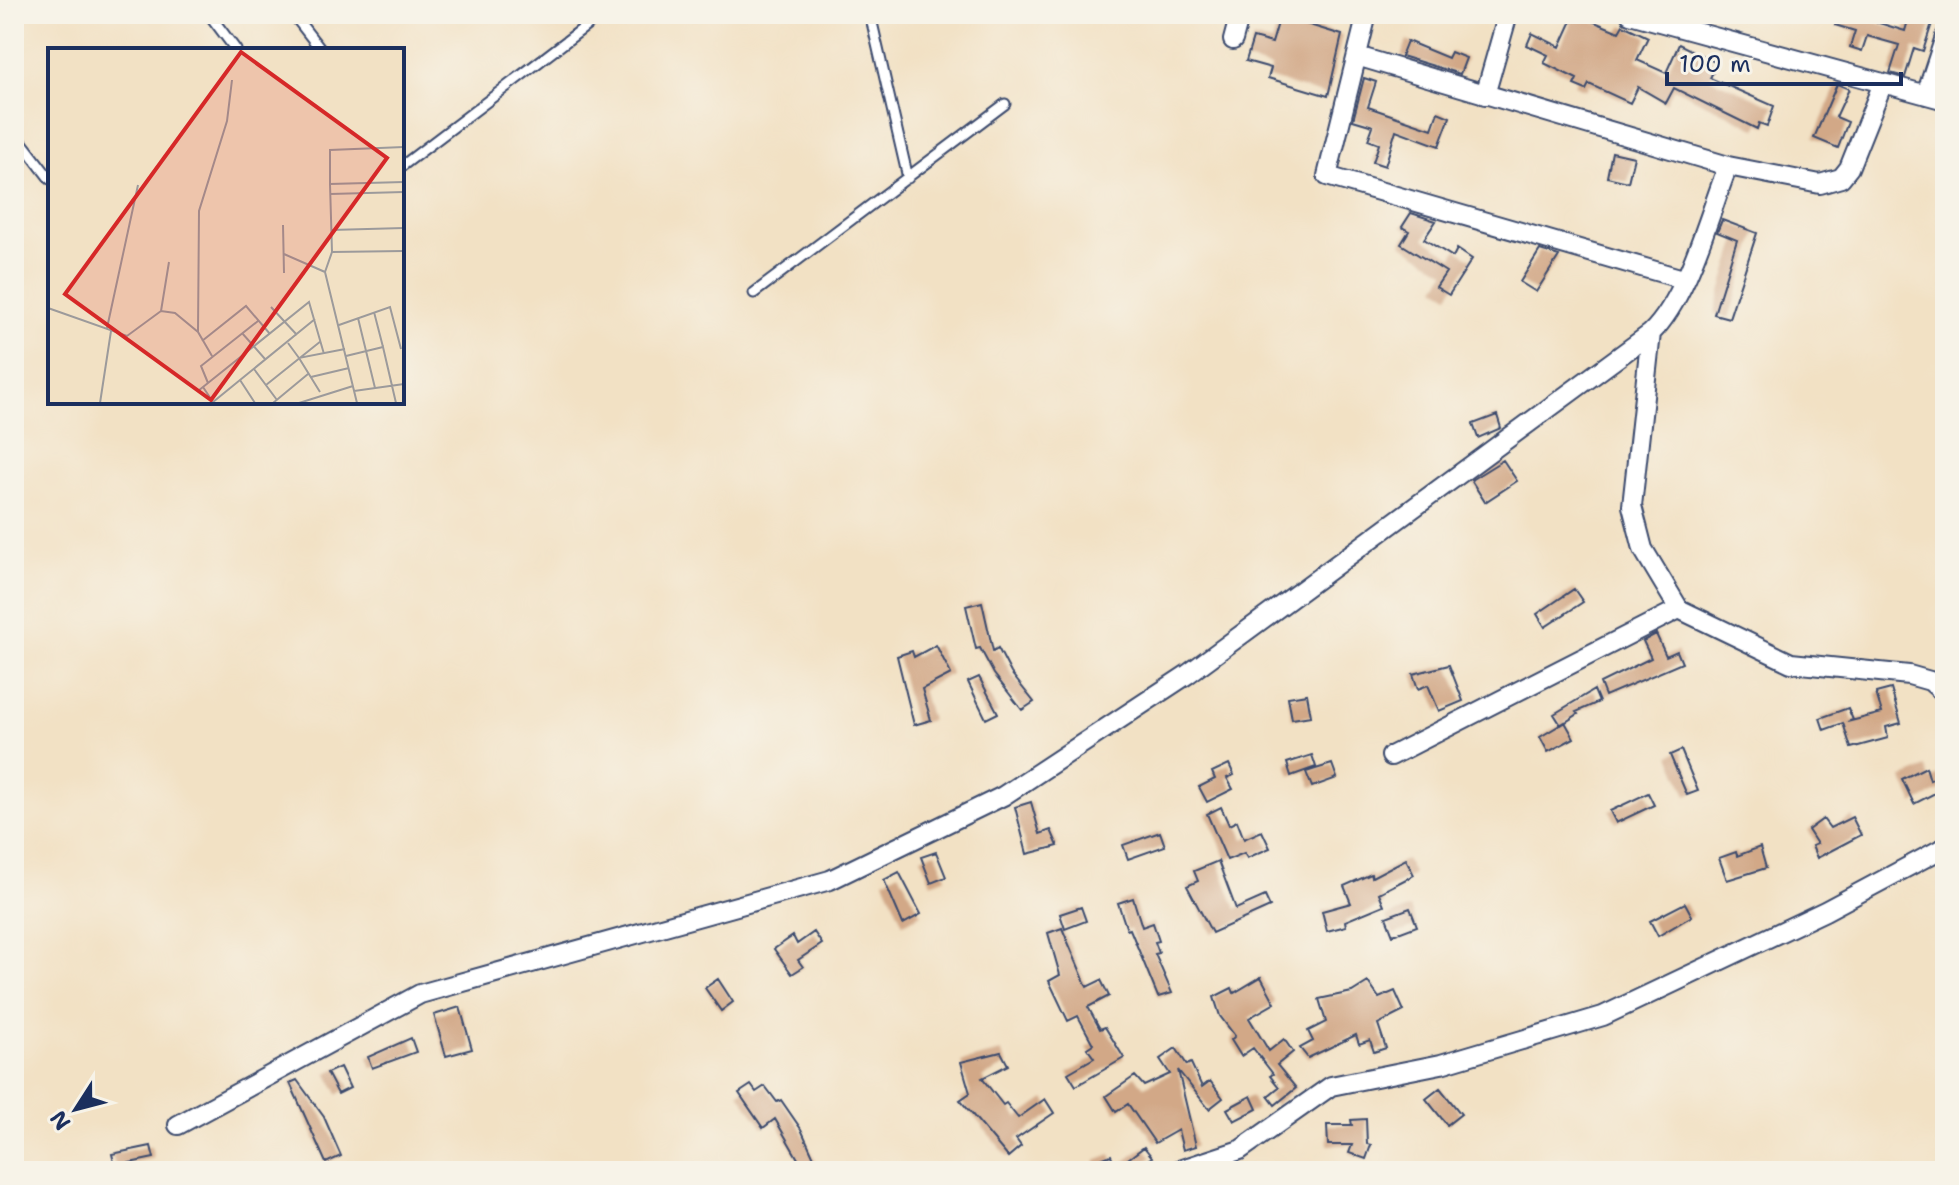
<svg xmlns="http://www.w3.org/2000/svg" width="1959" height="1185" font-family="'Shantell Sans',sans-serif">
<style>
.building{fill:#d2a887}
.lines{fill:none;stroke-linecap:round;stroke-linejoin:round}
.service-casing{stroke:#3b4a6d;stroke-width:13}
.minor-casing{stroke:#3b4a6d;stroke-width:22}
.service{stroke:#fff;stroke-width:9}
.minor{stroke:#fff;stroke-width:18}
.inset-road{fill:none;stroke:#9c9a9b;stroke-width:2}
.view{fill:#d62828;fill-opacity:0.15;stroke:#d62828;stroke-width:4}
.inset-edge{fill:none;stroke:#1b2f5e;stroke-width:4}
</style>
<rect width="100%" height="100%" fill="#f7f3e8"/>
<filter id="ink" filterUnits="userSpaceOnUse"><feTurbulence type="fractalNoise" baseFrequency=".0125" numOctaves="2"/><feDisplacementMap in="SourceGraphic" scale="16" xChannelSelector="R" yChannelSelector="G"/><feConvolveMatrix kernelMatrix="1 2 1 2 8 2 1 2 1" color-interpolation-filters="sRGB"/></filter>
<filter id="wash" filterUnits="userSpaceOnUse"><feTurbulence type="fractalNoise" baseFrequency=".006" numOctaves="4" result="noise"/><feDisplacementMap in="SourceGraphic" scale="32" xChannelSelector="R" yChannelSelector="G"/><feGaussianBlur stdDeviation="1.8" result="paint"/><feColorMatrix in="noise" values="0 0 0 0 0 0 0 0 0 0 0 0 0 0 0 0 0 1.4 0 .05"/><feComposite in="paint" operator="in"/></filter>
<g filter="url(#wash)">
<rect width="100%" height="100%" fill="#f2e1c4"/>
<g id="blocks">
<path class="building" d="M1575 14 1619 32 1623 25 1648 37 1637 60 1666 73 1679 44 1717 63 1710 78 1774 106 1767 126 1759 123 1757 129 1674 88 1666 103 1638 87 1630 103 1589 84 1586 90 1574 85 1577 79 1544 63 1548 55 1527 45 1532 33 1560 47Z
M1838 14H1850L1905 31 1909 17 1919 20 1921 14H1935L1923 51 1914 48 1905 77 1890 73 1899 45 1867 36 1862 51 1850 47 1855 31 1835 25Z
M1280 16 1342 35 1328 96 1268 78 1271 68 1246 61 1253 38 1272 43Z
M1407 41 1448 58 1451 52 1466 58 1460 74 1401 56Z
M1364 78 1376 82 1368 107 1432 129 1438 112 1450 117 1439 146 1396 130 1385 166 1373 162 1379 144 1368 140 1373 126 1353 120Z
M1837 84 1849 89 1836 117 1848 122 1838 148 1814 138Z
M1612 152 1634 157 1628 182 1607 177Z
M1411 213 1436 221 1424 239 1453 257 1457 249 1472 259 1449 295 1436 287 1446 272 1401 244 1409 231 1402 227Z
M1722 220 1757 233 1729 318 1714 314 1737 240 1717 232Z
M1540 250 1559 256 1536 292 1520 282Z
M1497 415 1501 428 1478 438 1473 424Z
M1503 460 1517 481 1485 502 1471 480Z
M1574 589 1583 602 1545 627 1537 614Z
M982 602 993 651 998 648 1011 673 1034 702 1022 710 994 674 980 648 976 649 966 606Z
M1656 634 1666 656 1677 651 1682 663 1605 696 1600 683 1651 658 1643 641Z
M936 645 951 674 922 689 931 720 914 725 897 656 912 651 914 657Z
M1449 665 1463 701 1439 711 1428 685 1418 689 1413 674Z
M979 677 998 713 986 719 968 682Z
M1891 689 1901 723 1886 727 1888 738 1851 748 1843 723 1824 730 1820 718 1848 708 1853 720 1847 722 1882 713 1876 693Z
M1594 690 1599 702 1576 712 1578 714 1561 725 1554 714Z
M1307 694 1311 716 1292 719 1288 697Z
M1565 722 1574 738 1548 752 1540 737Z
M1681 750 1698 791 1687 795 1670 755Z
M1312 755 1316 767 1291 776 1287 763Z
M1229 764 1234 775 1227 778 1233 789 1207 802 1199 787 1215 779 1212 772Z
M1332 764 1337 778 1312 787 1306 772Z
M1926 767 1930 780 1940 775 1945 788 1914 804 1902 779Z
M1648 793 1654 805 1616 823 1610 811Z
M1031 802 1040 834 1051 830 1058 846 1027 854 1015 807Z
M1221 807 1229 825 1237 821 1244 839 1262 831 1270 848 1247 858 1244 853 1227 860 1207 814Z
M1852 817 1861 835 1817 858 1812 846 1817 844 1808 830 1823 819 1830 828Z
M1160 832 1165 846 1128 859 1123 845Z
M1760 847 1766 868 1727 880 1719 858 1736 852 1737 856Z
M936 852 946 877 931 883 921 857Z
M1406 859 1414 875 1379 893 1384 905 1345 921 1346 926 1327 931 1322 911 1351 903 1344 886 1371 874 1372 877Z
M1218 861 1236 909 1265 896 1270 907 1212 933 1187 886 1198 881 1194 871Z
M899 872 921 914 903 924 884 880Z
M1133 898 1142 927 1153 923 1159 941 1155 942 1159 953 1155 954 1172 993 1158 997 1130 929 1127 930 1118 903Z
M1685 903 1692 916 1658 936 1650 921Z
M1081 907 1086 921 1065 929 1060 914Z
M1410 908 1417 926 1393 935 1386 917Z
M1062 928 1087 987 1101 980 1109 996 1088 1007 1100 1029 1105 1027 1124 1058 1076 1086 1068 1073 1094 1058 1087 1048 1093 1044 1078 1016 1068 1021 1049 981 1060 975 1048 933Z
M814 932 822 944 798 960 803 967 792 974 774 949 793 936 797 944Z
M1261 977 1275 1003 1249 1018 1269 1051 1284 1039 1293 1052 1277 1065 1296 1088 1275 1105 1268 1096 1279 1087 1270 1076 1273 1074 1253 1048 1241 1056 1231 1040 1235 1036 1220 1016 1214 997 1232 988 1234 993Z
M718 979 733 1002 721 1011 705 988Z
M1368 982 1379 998 1395 991 1404 1011 1378 1024 1386 1048 1374 1052 1370 1040 1359 1044 1356 1035 1308 1058 1300 1048 1313 1041 1308 1031 1326 1022 1319 999 1352 992Z
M460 1007 472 1049 446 1056 434 1015Z
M411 1038 416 1052 372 1068 368 1057Z
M1176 1048 1187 1065 1191 1063 1202 1087 1210 1081 1223 1098 1209 1109 1178 1070 1196 1146 1183 1150 1178 1130 1155 1143 1128 1104 1116 1112 1106 1096 1135 1076 1144 1086 1170 1074 1160 1059Z
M1001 1052 1008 1065 982 1078 1003 1105 1006 1103 1018 1118 1045 1099 1054 1113 1016 1139 1021 1146 1008 1157 960 1100 970 1093 961 1062Z
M340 1067 350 1088 338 1094 327 1073Z
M297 1080 324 1117 341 1156 326 1163 290 1083Z
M751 1085 756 1092 765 1086 777 1102 781 1100 801 1129 820 1171H805L775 1119 763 1128 739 1093Z
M1440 1088 1461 1114 1447 1125 1426 1099Z
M1251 1096 1257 1109 1234 1121 1227 1109Z
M1366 1119 1367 1144 1371 1145 1366 1159 1349 1153 1352 1145H1328L1327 1125H1352L1351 1120Z
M151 1146 154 1158 115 1166 112 1154Z
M1144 1147 1152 1157 1134 1171H1099L1095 1161 1111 1155 1116 1168Z"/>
</g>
</g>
<g filter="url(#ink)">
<use href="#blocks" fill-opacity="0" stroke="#3b4a6d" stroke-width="2"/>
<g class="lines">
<defs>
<path id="service" d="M209 14 236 50
M293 14 321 50
M870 14 908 178
M14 132 50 179
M402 166 602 14
M754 293 1005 104"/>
<path id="minor" d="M1367 14 1327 176 1683 279
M1630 14 1945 100
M1233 40 1240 14
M1357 56 1728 166 1820 184 1841 178 1849 168 1883 83
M1485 95 1508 14
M1926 95 1945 37
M1651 333 1632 506 1643 549 1679 609 1791 663 1909 675 1930 681 1945 694
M1391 756 1679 609
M178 1125 420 994 830 880 1003 796 1188 674 1651 333C1688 297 1709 214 1728 166
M1176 1171 1240 1150 1331 1086 1441 1064 1603 1016 1825 911 1945 847"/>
</defs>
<use href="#service" class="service-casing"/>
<use href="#minor" class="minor-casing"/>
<use href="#service" class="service"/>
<use href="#minor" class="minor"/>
</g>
</g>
<g transform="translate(48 48)">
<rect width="356" height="356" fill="#f2e1c4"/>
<path class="inset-road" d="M282 136V102L356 99M282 146 356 144M235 177 236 225M283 182 356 180M284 204 282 136 356 134M236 206 277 224M223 259 249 287M0 260 79 288 113 263 127 265 150 284 164 308M113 263 121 214M326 264 335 299M310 270 327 340M291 277 342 259 353 301M59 280 90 137M150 284 151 163 179 73 184 32M194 285 217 311M154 293 198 258 222 286M240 295 251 310 297 301M298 308 335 299 348 355M251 310 272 344M206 321 229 352M263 329 301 320M192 332 207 355M160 335 153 318 210 273M218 337 273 293M155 339 165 354 267 271M150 343 261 254 276 306M306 343 356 336M52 355 63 283M225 355 260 326M251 355 305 338M309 355 277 224 284 204 356 203"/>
<path class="view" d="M193 4 339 110 163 352 17 246Z"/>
<rect width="356" height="356" class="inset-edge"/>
</g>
<rect width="1959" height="1185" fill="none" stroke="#f7f3e8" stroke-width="48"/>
<g transform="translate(76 1109) rotate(234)" stroke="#f7f3e8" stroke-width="6" paint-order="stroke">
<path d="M0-6L14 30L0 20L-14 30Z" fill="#1b2f5e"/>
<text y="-12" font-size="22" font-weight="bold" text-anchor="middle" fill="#1b2f5e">N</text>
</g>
<path d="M1667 72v12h234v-12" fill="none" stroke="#1b2f5e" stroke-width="4"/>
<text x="1679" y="72" font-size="24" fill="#1b2f5e" stroke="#f7f3e8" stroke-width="6" paint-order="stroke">100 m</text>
</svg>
